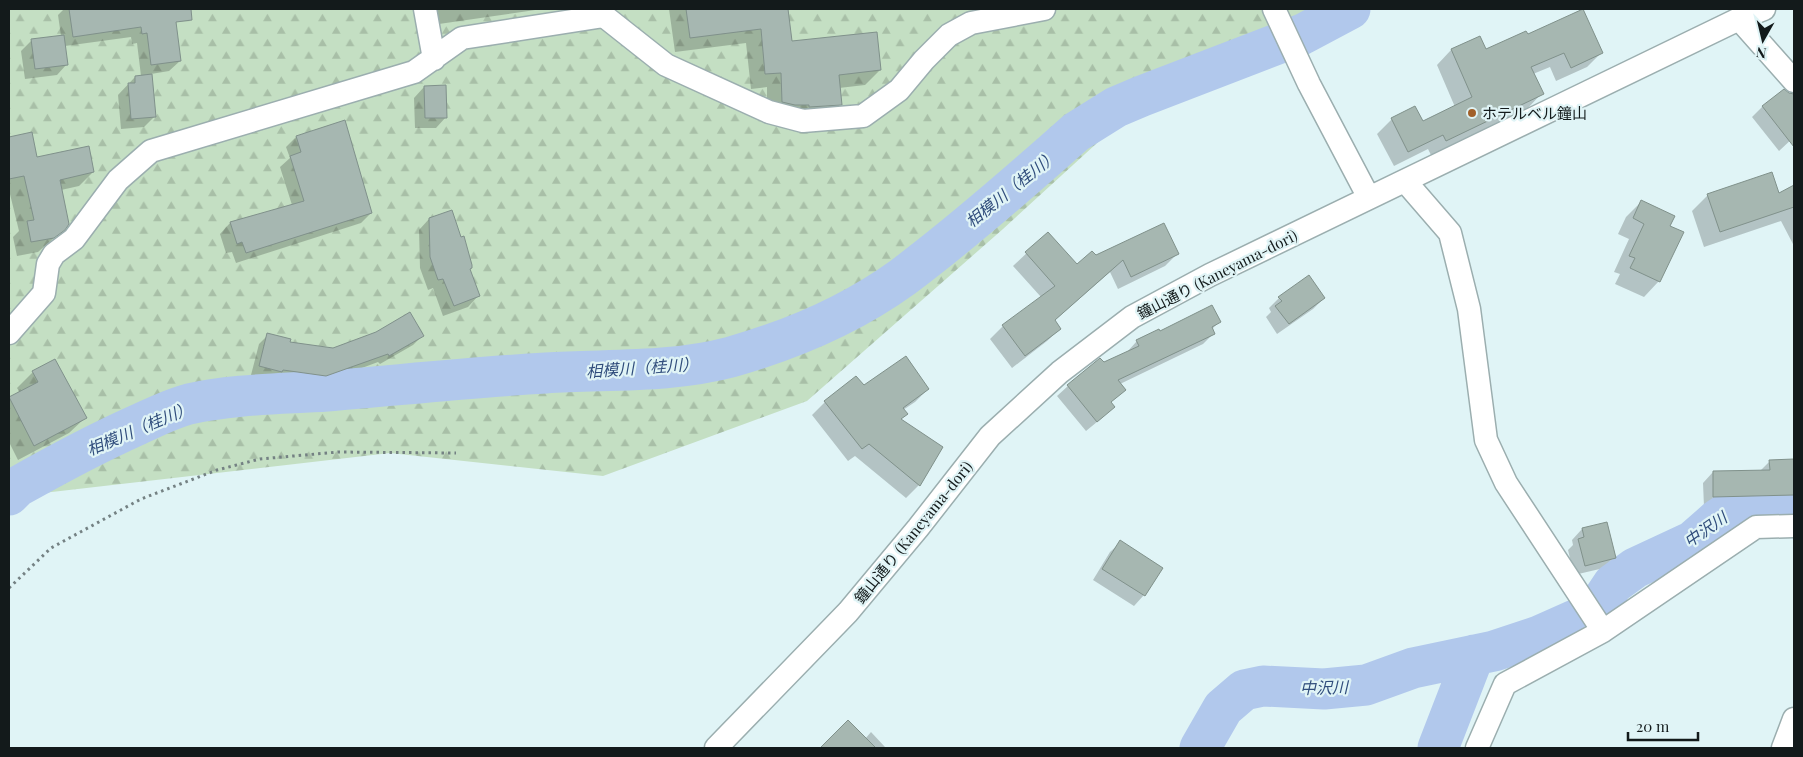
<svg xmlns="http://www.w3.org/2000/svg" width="1803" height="757" font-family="'Playfair Display','Noto Sans JP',serif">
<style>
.forest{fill:url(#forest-firs)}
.shadow{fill:#0003}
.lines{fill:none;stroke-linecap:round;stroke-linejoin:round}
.river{stroke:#b1c8ec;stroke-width:41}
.building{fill:#a6b7b1;stroke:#80918b}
.minor-casing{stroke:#9baeaf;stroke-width:25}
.path{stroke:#748183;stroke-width:3;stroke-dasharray:2.5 4;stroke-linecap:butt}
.minor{stroke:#fff;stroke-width:22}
.poi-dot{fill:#a1602a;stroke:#e0f4f6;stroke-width:2}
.labels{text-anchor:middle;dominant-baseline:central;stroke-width:4.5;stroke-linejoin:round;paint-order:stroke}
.poi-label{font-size:15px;fill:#131a1b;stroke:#e0f4f6;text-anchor:start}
.street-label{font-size:15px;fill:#131a1b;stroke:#e0f4f6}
.water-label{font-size:16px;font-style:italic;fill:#304d7c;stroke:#e0f4f6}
</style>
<defs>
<pattern id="forest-firs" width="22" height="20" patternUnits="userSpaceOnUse" patternTransform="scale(1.25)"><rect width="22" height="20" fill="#c4dfc3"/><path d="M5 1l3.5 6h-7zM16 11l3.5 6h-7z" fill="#a8bfa7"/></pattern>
</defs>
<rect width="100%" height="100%" fill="#e0f4f6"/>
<path class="forest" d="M9 9H1332L1165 81 1003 229 807 401 603 476 390 453 43 493 9 511Z"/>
<path class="shadow" d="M64 9H120L121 12 144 9H173L180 61 169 71 151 74 154 117 144 127 121 129 118 95 135 77 141 76 137 43 132 44 131 37 65 46 67 64 57 75 25 79 21 51 32 40 61 36 58 15Z
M422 9H542L425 26Z
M669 9H787L791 42 880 70 865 85 839 88 841 104 826 119 767 117V87L751 89 746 43 675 52Z
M1527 36 1601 53 1587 67 1556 81 1550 67 1533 74 1542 93 1528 108 1431 155 1428 149 1394 166 1377 134 1392 119 1422 123 1455 107 1437 65 1451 50 1480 38 1485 50Z
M424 87 446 117 436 128H415L414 98Z
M1784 91 1794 96V137L1779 151 1752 117 1762 107Z
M31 134 36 159 93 172 79 186 61 190 64 229 38 252 17 256 13 237 19 231 9 190V139Z
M296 137 371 213 361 223 236 263 232 252 226 253 220 234 230 223 292 205 280 167 290 158 286 147Z
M1794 187V246L1781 221 1704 247 1692 211 1708 195H1778Z
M1642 201 1669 226 1659 281 1644 297 1615 284 1620 274 1614 272 1629 239 1618 234 1626 217Z
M429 219 461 238 469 270 478 296 468 307 443 316 433 288 428 290 420 268 419 230Z
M1048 233 1077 266 1095 257 1177 254 1165 266 1118 289 1110 272 1054 321 1060 329 1047 341 1012 368 990 339 1003 326 1041 297 1013 266Z
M1279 298H1324L1313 309 1277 334 1266 317 1271 312 1269 308Z
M1219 322 1212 329 1214 333 1203 344 1120 384 1125 389 1110 403 1103 417 1086 431 1057 396 1068 386 1103 364 1127 352 1137 341 1159 332Z
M268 335 289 343 334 349 422 336 413 345 380 364 378 362 316 385 274 379 272 380 251 375 259 344Z
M33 372 85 418 69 433 18 460 9 442V399L20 393 17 388Z
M928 389 915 402 903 410 900 420 919 485 906 498 855 456 848 461 812 415 825 402Z
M1794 460V508H1776L1775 505 1704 507 1703 483 1713 472 1760 471 1770 461Z
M1582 529 1614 557 1604 568 1574 575 1568 550 1573 545 1572 540Z
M1121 542 1162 568 1144 595 1134 606 1093 580 1110 552Z
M848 722 865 739 871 732 885 747 884 748H822Z"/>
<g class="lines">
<path class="river" d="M9 495 17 487C56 465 95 444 135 426 153 418 170 409 189 404 232 394 283 394 327 391 400 385 473 377 546 373 608 369 671 373 731 357 791 340 852 314 903 277 963 232 1020 182 1076 132L1116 107 1142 96 1303 34 1350 9
M1603 599 1613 584 1635 568 1693 541 1718 519 1732 510 1756 504 1794 506
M1200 748 1223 708 1244 690 1263 686 1324 689 1366 685 1413 668 1494 651 1539 636 1575 620
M1438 748 1474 655"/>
</g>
<path class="building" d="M69 9H191L192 20 176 22 181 61 151 65 147 33 142 34 141 27 73 37Z
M686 9H788L792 41 877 32 881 70 839 75 842 105 809 107V105H795L782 102 781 73 765 74 761 29 690 38Z
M1583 9 1603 53 1571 68 1564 53 1531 67 1544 94 1446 141 1443 135 1408 152 1391 118 1415 106 1423 121 1472 97 1451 49 1480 36 1486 49 1526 31 1528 34Z
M64 35 68 65 35 69 31 39Z
M152 74 156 117 131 119 128 83H135V76Z
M446 85 447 118H425L424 86Z
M1784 89 1789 93 1794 94V147L1762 106Z
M345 120 372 213 246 253 242 242 237 244 230 222 304 201 290 156 301 152 296 136Z
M32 132 37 157 89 146 94 172 60 180 69 224 65 230 54 238 31 242 27 221 34 220 24 176 9 179V137Z
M1772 172 1779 193 1794 185V207L1720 232 1707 194Z
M1641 200 1675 216 1670 226 1684 232 1660 282 1630 268 1635 258 1629 256 1644 224 1633 218Z
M452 210 461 237 464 236 472 265V268L470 269 480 296 454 306 443 279 438 280 430 257 429 218Z
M1164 223 1179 254 1131 277 1123 260 1055 320 1061 329 1025 356 1002 325 1055 286 1025 252 1048 232 1077 264 1092 251 1096 255Z
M1309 275 1325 298 1289 324 1275 306 1282 301 1278 297Z
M1212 305 1221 322 1212 327 1215 334 1118 380 1126 390 1111 402 1115 407 1097 422 1067 385 1100 358 1104 362 1139 346 1136 340 1159 329 1160 331Z
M410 312 424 336 389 356 388 354 326 376 283 370 282 372 259 366 267 333 291 339 290 342 333 348 376 332Z
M906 356 929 389 903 408 908 414 901 419 943 447 920 486 869 444 862 449 824 401 856 376 864 385Z
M55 359 87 418 34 446 9 397 38 382 32 371Z
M1794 459V495L1713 497V471L1770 470 1769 460Z
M1607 522 1616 558 1585 566 1578 539 1584 537 1582 528Z
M1120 540 1163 568 1145 596 1102 569Z
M848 720 876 748H820Z"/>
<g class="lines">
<defs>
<path id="minor" d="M425 9 434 59
M1274 9 1309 84 1369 198
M1739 19 1794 81
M1405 181 1450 233 1469 309 1486 440 1506 483 1603 631
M9 333 44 293 48 264 54 254 74 239 118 180 151 151 414 72 462 38 604 16 666 65 769 112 803 121 863 116 899 90 924 60 949 35 971 23 1044 9
M716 748 848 612 918 528 990 436 1060 372 1132 317 1210 275 1739 19 1764 9
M1477 748 1505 684 1603 631 1756 527 1794 526
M1783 748 1794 719"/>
</defs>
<use href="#minor" class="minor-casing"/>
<path class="path" d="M9 588 51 548 141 499 217 470 260 459 338 452 456 453"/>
<use href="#minor" class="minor"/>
</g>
<circle class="poi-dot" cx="1472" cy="113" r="5"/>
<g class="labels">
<g class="poi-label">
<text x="1482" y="113">ホテルベル鐘山</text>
</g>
<g class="street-label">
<text transform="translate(1217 274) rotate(-27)">鐘山通り (Kaneyama-dori)</text>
<text transform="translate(913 532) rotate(-51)">鐘山通り (Kaneyama-dori)</text>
</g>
<g class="water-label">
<text transform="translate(1011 188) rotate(-39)">相模川（桂川）</text>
<text transform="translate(642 367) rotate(-4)">相模川（桂川）</text>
<text transform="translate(139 428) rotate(-23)">相模川（桂川）</text>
<text transform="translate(1705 529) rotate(-35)">中沢川</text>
<text transform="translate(1324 687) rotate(-1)">中沢川</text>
</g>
</g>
<rect width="1803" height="757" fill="none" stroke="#131a1b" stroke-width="20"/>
<g transform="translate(1763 40) rotate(188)" stroke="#e0f4f6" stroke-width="4" paint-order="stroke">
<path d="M0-4L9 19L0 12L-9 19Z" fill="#131a1b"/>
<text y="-8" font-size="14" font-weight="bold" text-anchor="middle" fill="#131a1b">N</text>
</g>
<path d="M1628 732v8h70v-8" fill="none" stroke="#131a1b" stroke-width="2.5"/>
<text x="1636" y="732" font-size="15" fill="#131a1b" stroke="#e0f4f6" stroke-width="4" paint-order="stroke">20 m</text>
</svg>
